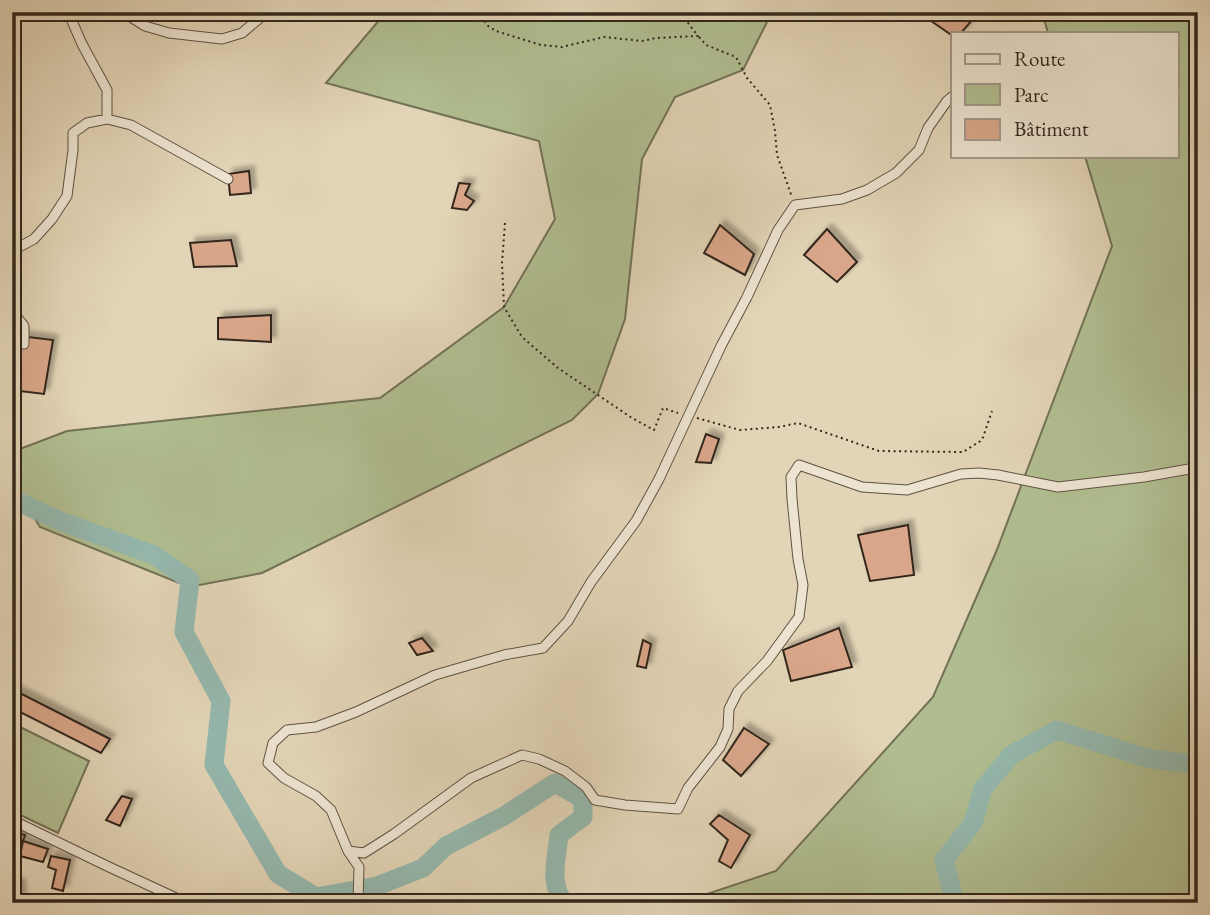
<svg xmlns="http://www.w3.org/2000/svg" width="1210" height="915" font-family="'EB Garamond',serif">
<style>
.green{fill:#b0bd90;stroke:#727256;stroke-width:2}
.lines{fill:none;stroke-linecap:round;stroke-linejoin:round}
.river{stroke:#95b8ad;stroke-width:19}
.building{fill:#d9a689;stroke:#33271d;stroke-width:2;filter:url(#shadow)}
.minor-casing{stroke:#5f5243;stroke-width:11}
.path{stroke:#33271d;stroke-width:2;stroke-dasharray:2 3.5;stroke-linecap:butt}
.minor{stroke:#ece3d0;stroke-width:9}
</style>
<defs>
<filter id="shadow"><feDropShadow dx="5" dy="-5" stdDeviation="2" flood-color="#0004"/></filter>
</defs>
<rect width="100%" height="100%" fill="#e2d4b6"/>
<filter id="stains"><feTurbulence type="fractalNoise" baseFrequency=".00286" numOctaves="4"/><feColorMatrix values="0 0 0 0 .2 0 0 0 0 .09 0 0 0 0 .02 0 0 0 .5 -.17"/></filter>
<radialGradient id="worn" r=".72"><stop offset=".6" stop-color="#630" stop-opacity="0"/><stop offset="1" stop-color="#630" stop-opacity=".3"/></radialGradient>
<path class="green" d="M386 12H772L743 70 675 97 642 159 625 319 598 394 572 420 262 573 189 587 40 527 12 482V452L67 431 380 398 504 307 555 219 539 141 326 83Z
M1042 12H1198V903H680L776 871 933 697 996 552 1112 246 1085 156H1177V33H1048Z
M12 723 89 761 58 833 12 811Z"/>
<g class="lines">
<path class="river" d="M12 499 60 521 154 555 190 580 184 632 221 701 214 765 278 874 316 897 377 886 423 868 446 846 504 816 555 783 583 799V817L559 835C557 858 548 885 565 903
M955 903 944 860 973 823 983 789 1011 755 1057 730 1147 758 1198 765"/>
</g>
<path class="building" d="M918 12H979L961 33H953V36Z
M249 171 251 193 230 195 228 174Z
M459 183 470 184 465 195 474 201 467 210 452 208Z
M720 225 754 254 745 275 704 253Z
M827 229 857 262 837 282 804 255Z
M231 240 237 266 194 267 190 243Z
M271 315V342L218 339V318Z
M12 335 53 340 44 394 12 390Z
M706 434 719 439 711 463 696 462Z
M908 525 914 575 870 581 858 535Z
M839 628 852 667 791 681 783 650Z
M422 638 433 651 417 655 409 643Z
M643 640 651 644 646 668 637 666Z
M12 689 110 739 101 753 12 708Z
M744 728 769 744 741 776 723 760Z
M122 796 132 799 120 826 106 820Z
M719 815 750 835 731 868 719 861 728 840 710 824Z
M15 833 25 835 17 860 12 858V840Z
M23 841 48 849 43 862 20 856Z
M51 856 70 860 63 891 52 888 56 870 48 867Z
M12 884H20L21 899 12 900Z"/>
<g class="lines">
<defs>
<path id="minor" d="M68 12 82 44 107 90V119
M123 12 145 26 169 33 222 39 242 33 267 12
M12 251 34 239 52 219 67 196 73 150V133L87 123 107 119 131 125 228 179
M12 315 16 316 24 326V344
M12 820 107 866 187 903
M348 851 364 853 394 834 471 778 522 755 539 759 565 771 586 787 595 800 625 805 678 809 688 788 720 747 728 729 729 709 738 691 767 661 799 617 803 585 798 559 792 499 791 477 799 465 862 487 907 490 961 474 979 473 998 475 1058 487 1144 477 1189 469 1198 466
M358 903 359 867 348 851 331 810 316 796 284 778 268 763 273 743 287 730 316 727 356 712 435 675 504 655 543 648 568 621 591 582 636 521 659 479 721 346 747 297 778 230 795 205 842 199 867 190 896 173 919 150 928 128 947 101 953 96"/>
</defs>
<use href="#minor" class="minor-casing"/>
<path class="path" d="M478 12 488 26 496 31 541 45 562 47 604 37 642 41 656 38 698 36 685 19 676 12
M699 37 706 45 736 57 747 78 770 105 775 131 777 155 792 197
M505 223 502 263 504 307 522 337 558 368 632 418 654 430 663 408 678 413
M697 418 740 430 779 427 798 423 879 451 963 452 982 440 992 411"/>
<use href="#minor" class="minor"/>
</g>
<rect width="1210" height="915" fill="none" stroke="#e2d4b6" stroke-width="42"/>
<rect x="14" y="14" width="1182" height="887" fill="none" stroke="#33271d" stroke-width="3.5"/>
<rect x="21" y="21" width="1168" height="873" fill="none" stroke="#33271d" stroke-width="2"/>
<rect x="951" y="32" width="228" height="126" fill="#ece3d0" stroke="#a29888" stroke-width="2"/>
<rect x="965" y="54" width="35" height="10" fill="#ece3d0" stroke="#a29888" stroke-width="2"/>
<text x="1014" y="66" font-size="21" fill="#33271d">Route</text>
<rect x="965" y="84" width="35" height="21" fill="#b0bd90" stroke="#a29888" stroke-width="2"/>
<text x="1014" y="102" font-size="21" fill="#33271d">Parc</text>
<rect x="965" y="119" width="35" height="21" fill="#d9a689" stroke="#a29888" stroke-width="2"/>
<text x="1014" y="136" font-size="21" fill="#33271d">Bâtiment</text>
<rect width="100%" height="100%" filter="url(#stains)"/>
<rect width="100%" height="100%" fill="url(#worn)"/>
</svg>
